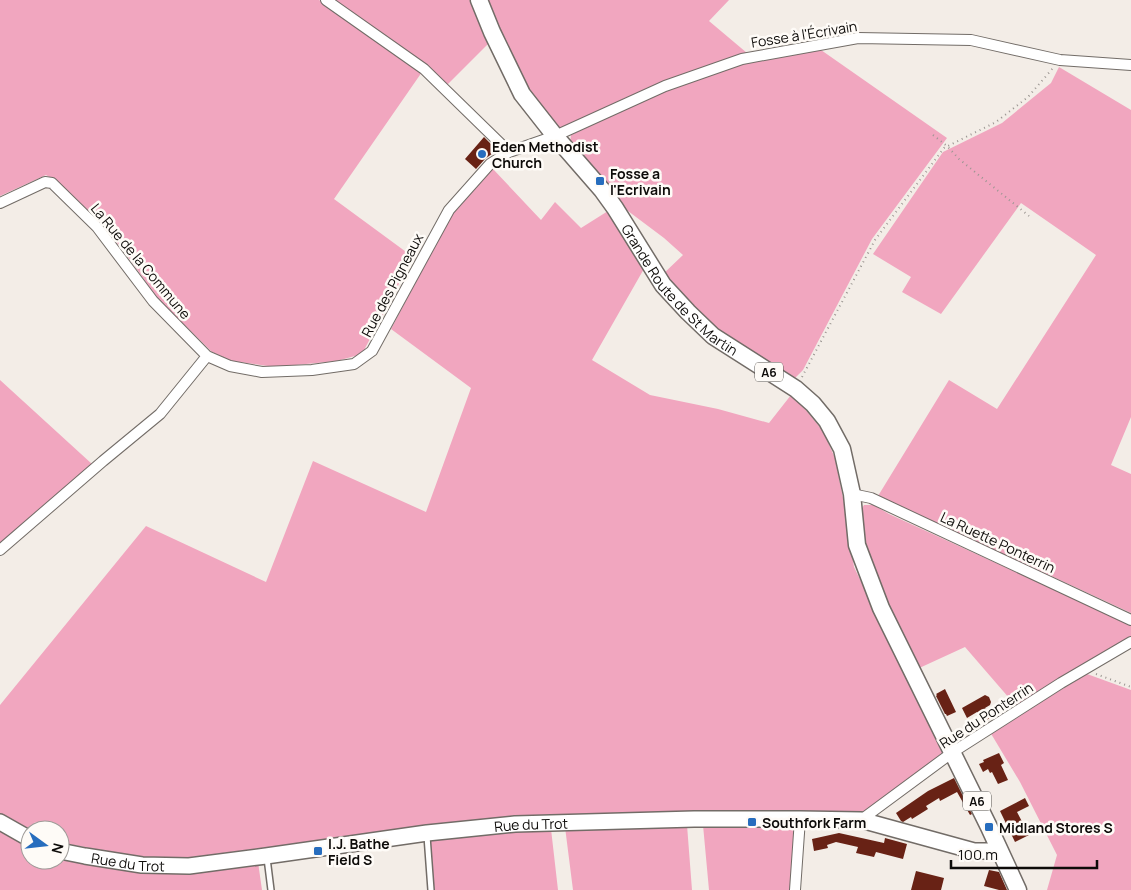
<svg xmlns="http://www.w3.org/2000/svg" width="1131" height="890" font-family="Manrope,sans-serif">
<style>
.green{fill:#f1a6bf}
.building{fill:#682215}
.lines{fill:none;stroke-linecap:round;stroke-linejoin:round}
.service-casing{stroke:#726c67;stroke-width:8}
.minor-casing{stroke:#726c67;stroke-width:12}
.secondary-casing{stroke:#726c67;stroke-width:18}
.primary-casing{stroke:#726c67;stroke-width:19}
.path{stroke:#9a9591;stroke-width:2;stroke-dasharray:1 4;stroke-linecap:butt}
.service{stroke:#fff;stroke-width:5}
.minor{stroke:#fff;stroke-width:10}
.secondary{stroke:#fff;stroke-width:15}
.primary{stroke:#fff;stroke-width:16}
.poi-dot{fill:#276dbe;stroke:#fefbf7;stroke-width:2}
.labels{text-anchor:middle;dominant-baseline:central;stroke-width:5;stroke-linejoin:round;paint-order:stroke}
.shield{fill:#fefbf7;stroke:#555350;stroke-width:1}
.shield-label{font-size:12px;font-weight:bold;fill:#0d0b09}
.street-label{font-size:14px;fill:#0d0b09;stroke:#fefbf7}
.poi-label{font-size:14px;font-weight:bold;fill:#0d0b09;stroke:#fefbf7;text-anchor:start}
</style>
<rect width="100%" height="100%" fill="#f3ede7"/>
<path class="green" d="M0 0H319L376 37 422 72 334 199 413 257 362 354 337 361 275 367 232 361 212 352 158 299 121 247 56 181 46 175 0 196Z
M330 0H473L490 42 447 85Z
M484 0H729L709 21 747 53 625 98 558 132 523 85Z
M821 50 947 138 872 239 803 370 794 379 737 345 689 305 662 275 683 255 664 238 624 208 570 143 571 135 650 97 742 63Z
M1059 67 1131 110V417L1111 465 1131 474V613L878 496 949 380 997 409 1096 255 1021 203 941 314 902 292 911 277 873 254 943 152 1002 123 1051 83Z
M493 169 541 220 555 202 581 228 608 211 645 267 592 360 650 395 718 409 769 423 791 395 801 404 823 431 835 458 845 508 854 567 945 754 866 811 519 817 308 842 192 857 146 858 68 844 60 842V830H30V832L0 814V705L146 526 266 582 313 461 426 512 471 388 391 329 450 216Z
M0 380 92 464 0 544Z
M864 505H874L889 514 985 558 1131 624V639L1016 706 965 647 915 670 863 543 860 512Z
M1087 674 1131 690V890H1047L1057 855 1020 782 990 732Z
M687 825 692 890H573L565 827Z
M703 825H795L793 890H709Z
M0 829 30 846V860H60V857L258 862 262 890H0Z
M551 829 558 890H433L430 838Z"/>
<path class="building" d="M484 137 497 150 485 159 476 169 465 159Z
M945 689 956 712 947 716 946 714H945L936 696 937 695 936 694Z
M985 695 989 697 991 702 990 705 985 708 990 718 982 722 977 712 967 718 962 708Z
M999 753 1004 763 1001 765 1008 780 998 784 992 772 990 773 988 769 983 772 979 764 984 762 983 760Z
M954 778 972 814 970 815 957 792 940 801 939 798 926 806 928 809 912 819 911 817 903 822 901 821 896 813 928 791Z
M1025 798 1029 806 1017 812 1029 835 1015 842 1000 811Z
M839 833 884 843 885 838 907 844 903 859 876 852 874 857 856 853 858 847 836 842 827 845 828 848 814 851 812 839Z
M989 870 999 872 1007 890H999L984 886Z
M916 871 944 878 941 890H911Z"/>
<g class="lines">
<defs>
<path id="service" d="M427 836 431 890
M267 858 271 890"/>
<path id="minor" d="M326 0 424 69 509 152
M0 203 45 182 52 183 97 227 153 301 207 356
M852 494 871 498 1131 620
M0 550 103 461 160 414 207 356 230 366 262 372 312 370 354 364 372 351 449 210 490 164 509 152 555 136 665 86 742 59 858 38 971 40 1060 60 1131 65
M861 820 953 752 1061 683 1131 642
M795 890 800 819"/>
<g id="secondary">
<path d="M0 822 30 839"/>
<path id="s1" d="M60 851 85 856 142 865 189 866 266 856 427 833 515 824 694 819H800L861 820 974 851H1000"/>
</g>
<g id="primary">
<path id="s2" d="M479 0 492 32 522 94 555 136 602 190 615 208 663 285 688 312 713 336 796 389 813 404 827 421 842 449 852 494 857 545 881 608 989 827 1018 890"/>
</g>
</defs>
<use href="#service" class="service-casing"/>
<use href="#minor" class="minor-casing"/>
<use href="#secondary" class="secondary-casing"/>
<use href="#primary" class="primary-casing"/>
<path class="path" d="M933 135 947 146 959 159 1029 216
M802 377 875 240 944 148 996 122 1028 97 1053 68
M1096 674 1131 687"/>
<use href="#service" class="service"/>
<use href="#minor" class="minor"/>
<use href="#secondary" class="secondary"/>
<use href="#primary" class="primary"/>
</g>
<g class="poi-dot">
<circle cx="482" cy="154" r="5"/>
<rect x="595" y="176" width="10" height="10" rx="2.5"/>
<rect x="747" y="817" width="10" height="10" rx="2.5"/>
<rect x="984" y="822" width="10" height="10" rx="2.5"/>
<rect x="313" y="846" width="10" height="10" rx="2.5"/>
</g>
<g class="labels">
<g class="shield">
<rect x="755" y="362.5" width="28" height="19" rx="4"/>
<rect x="963" y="791.5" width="28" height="19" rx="4"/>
</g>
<g class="shield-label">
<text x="769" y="372">A6</text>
<text x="977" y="801">A6</text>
</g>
<g class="street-label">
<text transform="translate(804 34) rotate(-9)">Fosse à l'Écrivain</text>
<text transform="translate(141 261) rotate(50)">La Rue de la Commune</text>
<text transform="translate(392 285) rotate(-62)">Rue des Pigneaux</text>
<text stroke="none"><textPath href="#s2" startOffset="356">Grande Route de St Martin</textPath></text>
<text transform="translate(998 542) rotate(25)">La Ruette Ponterrin</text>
<text transform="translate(986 715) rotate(-33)">Rue du Ponterrin</text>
<text stroke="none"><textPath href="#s1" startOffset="475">Rue du Trot</textPath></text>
<text stroke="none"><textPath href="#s1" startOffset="69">Rue du Trot</textPath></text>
</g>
<g class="poi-label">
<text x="492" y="146">Eden Methodist<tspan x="492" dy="16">Church</tspan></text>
<text x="610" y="173">Fosse a<tspan x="610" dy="16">l'Ecrivain</tspan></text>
<text x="762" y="822">Southfork Farm</text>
<text x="999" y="827">Midland Stores S</text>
<text x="328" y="843">I.J. Bathe<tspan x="328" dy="16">Field S</tspan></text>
</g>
</g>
<g transform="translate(45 845) rotate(105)"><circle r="24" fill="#fefbf7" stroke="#9e9b98"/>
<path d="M0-4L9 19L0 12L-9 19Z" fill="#276dbe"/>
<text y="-8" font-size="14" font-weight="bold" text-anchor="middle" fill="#0d0b09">N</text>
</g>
<path d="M951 860v8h146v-8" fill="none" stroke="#0d0b09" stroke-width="2.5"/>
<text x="958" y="860" font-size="15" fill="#0d0b09" stroke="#fefbf7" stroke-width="4" paint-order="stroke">100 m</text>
</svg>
